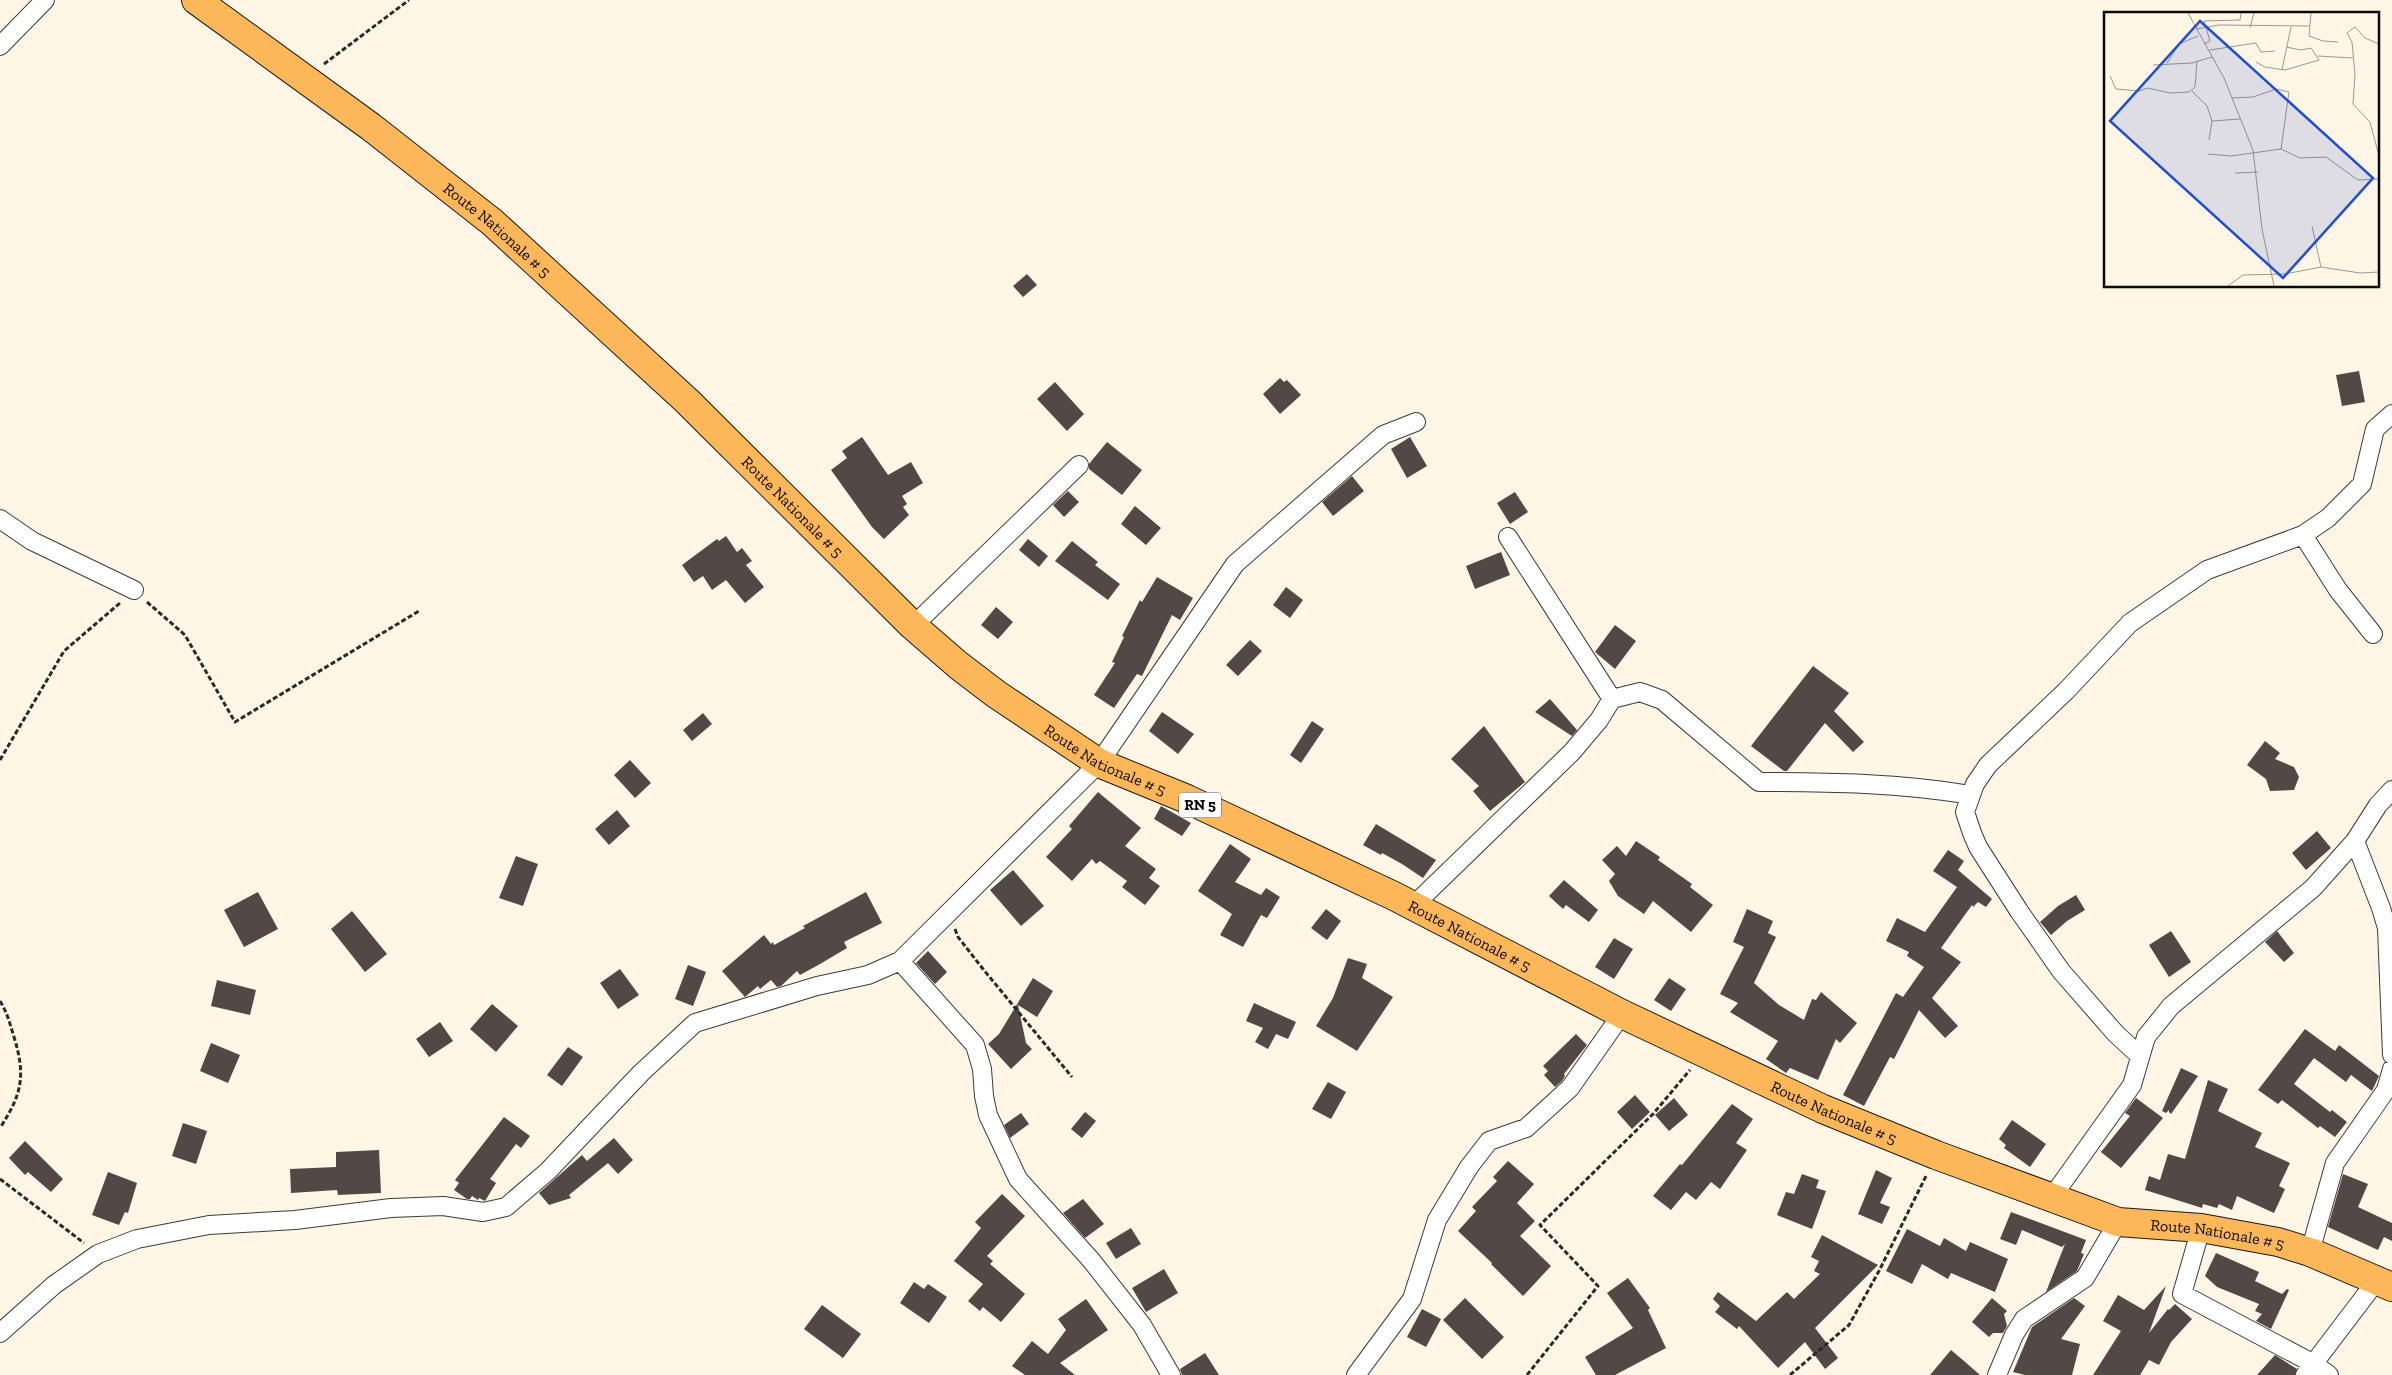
<svg xmlns="http://www.w3.org/2000/svg" width="2392" height="1375" font-family="'Zilla Slab',serif">
<style>
.building{fill:#524846}
.lines{fill:none;stroke-linecap:round;stroke-linejoin:round}
.minor-casing{stroke:#3c3c3c;stroke-width:20}
.primary-casing{stroke:#1a1a1a;stroke-width:30}
.path{stroke:#2b2b2b;stroke-width:3;stroke-dasharray:5 2.5;stroke-linecap:butt}
.minor{stroke:#fff;stroke-width:18}
.primary{stroke:#fcb759;stroke-width:28}
.labels{text-anchor:middle;dominant-baseline:central;stroke-width:5;stroke-linejoin:round;paint-order:stroke}
.shield{fill:#fff;stroke:#535353;stroke-width:1}
.shield-label{font-size:15px;font-weight:bold;fill:#090909}
.street-label{font-size:16px;fill:#090909;stroke:#fff}
.inset-road{fill:none;stroke:#9d978e;stroke-width:1}
.view{fill:#1d4ed8;fill-opacity:0.15;stroke:#1d4ed8;stroke-width:2.5}
.inset-edge{fill:none;stroke:#090909;stroke-width:2.5}
</style>
<rect width="100%" height="100%" fill="#fff6e6"/>
<path class="building" d="M1027 274 1037 285 1023 297 1013 286Z
M2359 371 2365 402 2342 406 2336 375Z
M1280 378 1284 382 1287 380 1301 395 1280 414 1263 394Z
M1055 382 1084 414 1067 431 1037 399Z
M862 437 888 475 911 462 923 483 902 496 907 504 903 507 909 515 884 539 872 527 831 470 847 458 842 451Z
M1410 437 1427 466 1407 478 1391 449Z
M1107 442 1142 470 1122 495 1089 469V464Z
M1352 476 1364 491 1333 516 1322 502Z
M1068 491 1079 502 1064 517 1053 505Z
M1515 492 1528 512 1510 524 1497 503Z
M1135 506 1161 528 1146 545 1121 524Z
M726 536 737 552 742 548 752 561 746 565 764 587 745 603 726 580 712 590 703 576 694 582 682 565 717 539 719 541Z
M1028 539 1048 556 1039 567 1019 550Z
M1072 541 1098 562 1095 565 1120 584 1108 600 1055 561Z
M1501 552 1510 575 1475 589 1466 566Z
M1157 577 1193 598 1180 620 1172 615 1142 676 1137 674 1114 708 1094 695 1115 663 1112 662 1124 637 1122 636 1140 600 1142 602Z
M1286 587 1303 600 1290 618 1273 605Z
M996 607 1013 622 998 639 981 625Z
M1615 625 1636 641 1615 669 1595 652Z
M1250 640 1262 651 1238 676 1226 665Z
M1813 666 1849 693 1834 711 1864 742 1853 752 1825 723 1787 771H1784L1751 746Z
M1550 699 1577 730 1572 736 1535 712Z
M1162 712 1194 734 1178 754 1149 731Z
M703 713 712 724 692 741 683 730Z
M1312 721 1324 729 1301 763 1290 755Z
M1484 726 1525 782 1490 811 1473 791 1479 786 1451 759Z
M2265 741 2280 753 2275 759 2294 767 2299 777 2294 790 2270 791 2266 779 2247 765Z
M630 760 651 783 635 798 614 775Z
M1098 792 1141 828 1125 846 1156 869 1149 878 1160 886 1145 905 1122 887 1127 881 1100 861 1096 864 1092 859 1072 881 1046 857 1072 829 1069 826Z
M1161 806 1191 823 1182 836 1154 819Z
M617 810 630 826 609 845 595 829Z
M1376 824 1436 860 1423 878 1402 864 1382 853 1381 855 1363 845Z
M2317 831 2331 848 2306 870 2292 853Z
M1636 841 1660 857 1658 860 1692 884 1690 887 1713 905 1691 932 1653 901 1644 914 1618 896 1609 881 1615 874 1602 860 1617 846 1626 856Z
M1230 844 1251 859 1235 882 1261 895 1266 888 1280 897 1267 918 1261 915 1243 947 1220 935 1232 914 1198 891Z
M1948 850 1964 861 1958 870 1992 899 1986 907 1978 902 1973 907 1972 905 1941 948 1961 962 1932 998 1958 1026 1945 1038 1919 1010 1894 1059 1890 1057 1864 1106 1843 1095 1896 993 1903 997 1924 967 1907 956 1909 952 1886 941 1897 918 1925 932 1957 887 1933 871Z
M516 856 538 864 523 906 499 898Z
M1013 870 1044 906 1021 926 990 890Z
M1564 880 1598 910 1589 922 1566 905 1563 909 1549 896Z
M258 892 278 929 244 947 224 910Z
M866 892 882 923 844 942 847 948 820 964 800 975 797 971 781 986 777 987 771 980 760 989 758 986 745 997 722 971 764 935 771 944 773 942 774 945 805 928 803 926Z
M2076 895 2085 910 2067 921 2051 935 2040 922 2058 906Z
M1326 909 1341 921 1327 940 1311 928Z
M1747 909 1773 921 1768 933 1776 937 1754 983 1779 1005 1804 1020 1812 999 1816 1000 1821 992 1857 1023 1840 1043 1836 1039 1818 1080 1790 1068 1786 1073 1766 1059 1778 1041 1730 1012 1738 1003 1720 994 1744 947 1733 942Z
M352 911 387 954 365 972 331 929Z
M2171 931 2191 962 2169 977 2149 945Z
M2277 931 2294 953 2284 962 2265 942Z
M1614 938 1633 949 1614 979 1595 967Z
M928 951 947 972 935 984 916 963Z
M1348 958 1367 964 1362 978 1393 997 1357 1051 1316 1026 1333 998Z
M688 965 706 972 693 1006 675 999Z
M620 969 639 995 618 1009 600 983Z
M1033 978 1053 991 1037 1017 1018 1005 1026 1043 1032 1049 1011 1069 988 1044 999 1034Z
M1669 978 1686 989 1671 1011 1654 1000Z
M217 980 256 990 250 1015 211 1006Z
M1254 1003 1296 1022 1288 1039 1276 1034 1268 1049 1255 1042 1263 1028 1246 1021Z
M492 1004 518 1026 496 1052 470 1029Z
M440 1022 453 1041 429 1057 416 1039Z
M2305 1029 2335 1051 2339 1045 2379 1076 2372 1091 2351 1075 2346 1082 2314 1058 2294 1084 2330 1112 2332 1110 2347 1122 2335 1137 2320 1126 2318 1128 2282 1100 2278 1104 2258 1090Z
M1576 1034 1587 1045 1564 1074 1565 1076 1562 1081 1555 1087 1544 1075 1548 1071 1543 1066Z
M211 1043 240 1055 228 1083 200 1071Z
M568 1047 583 1057 562 1086 547 1075Z
M2181 1068 2198 1076 2171 1114 2169 1112V1110L2166 1113 2162 1111Z
M2208 1080 2228 1089 2218 1111 2262 1133 2255 1147 2290 1163 2279 1186 2285 1189 2274 1213 2237 1196 2232 1210 2219 1204 2217 1208 2203 1204 2202 1208 2145 1190 2149 1176 2160 1180 2168 1154 2185 1159Z
M1328 1082 1346 1092 1331 1119 1312 1109Z
M1635 1095 1650 1112 1632 1129 1617 1112Z
M1674 1098 1688 1115 1669 1131 1655 1115Z
M2136 1098 2163 1118 2121 1168 2101 1152 2130 1116 2125 1113Z
M1732 1104 1753 1119 1736 1143 1747 1150 1720 1189 1711 1182 1696 1200 1686 1192 1671 1210 1653 1196 1680 1164 1682 1165Z
M1085 1112 1096 1121 1082 1138 1071 1129Z
M1021 1113 1029 1124 1010 1138 1004 1125Z
M504 1117 530 1136 521 1148 516 1144 490 1179 496 1183 485 1201 479 1198 478 1200 472 1196 470 1199H467L454 1190 459 1183 455 1180Z
M2012 1120 2046 1144 2030 1167 2004 1148 2006 1145 1999 1139Z
M183 1123 207 1131 196 1164 172 1156Z
M614 1138 633 1160 618 1174 608 1163 569 1195 571 1198 549 1205 539 1193 582 1155 587 1161Z
M25 1141 63 1179 51 1192 28 1172 25 1175 9 1158Z
M379 1150 381 1193 338 1195 337 1190 291 1193 290 1169 336 1167V1152Z
M1508 1161 1534 1184 1517 1203 1535 1221 1520 1236 1551 1266 1523 1296 1491 1264 1492 1263 1458 1231 1476 1211 1472 1207 1497 1181 1493 1177Z
M1876 1170 1892 1178 1880 1203 1890 1207 1882 1224 1858 1214Z
M108 1172 137 1183 128 1213 125 1212 119 1225 92 1215Z
M1802 1174 1819 1180 1816 1188 1826 1191 1812 1229 1777 1215 1786 1192 1794 1194Z
M2343 1174 2368 1184 2358 1207 2392 1223V1241L2384 1237 2378 1250 2328 1227Z
M1002 1194 1025 1216 987 1256 993 1261 990 1264 1025 1294 1001 1322 983 1307 980 1311 968 1301 983 1284 954 1261 981 1228 975 1222Z
M1083 1199 1104 1224 1085 1238 1063 1213Z
M2011 1212 2086 1240 2081 1253 2084 1254 2077 1271 2046 1292 2065 1244 2062 1247 2022 1230 2016 1245 2000 1239Z
M1131 1228 1141 1244 1116 1259 1106 1243Z
M1907 1229 1940 1246 1944 1238 1966 1251 1970 1242 2008 1259 1995 1292 1951 1273 1948 1279 1922 1264 1912 1284 1886 1271Z
M1822 1235 1878 1265 1815 1328 1838 1358 1825 1369 1805 1342 1778 1368 1739 1326 1737 1329 1715 1312 1720 1306 1713 1299 1718 1292 1756 1321 1787 1292 1794 1299 1820 1274 1814 1271 1819 1261 1811 1257Z
M2216 1253 2259 1272 2255 1281 2282 1294 2287 1289 2289 1290 2271 1329 2256 1321 2262 1314 2255 1311 2259 1304 2217 1287 2205 1276Z
M1164 1269 1178 1293 1146 1312 1132 1288Z
M1628 1278 1650 1308 1648 1310 1666 1348 1615 1375H1596L1585 1357 1633 1328 1607 1293Z
M914 1282 924 1289 928 1284 947 1297 929 1323 900 1303Z
M2166 1286 2149 1333 2168 1309 2169 1310 2175 1304 2192 1319 2171 1342 2159 1365 2149 1360 2140 1375H2093L2121 1331 2103 1321 2118 1295 2144 1310Z
M1465 1298 1504 1337 1482 1359 1443 1320Z
M1992 1298 2007 1311 2004 1314 2007 1326 2003 1333H1993L1989 1337 1972 1322Z
M2074 1298 2085 1306 2061 1339 2080 1344 2072 1375H2025L2013 1372 2032 1327Z
M1086 1299 1108 1330 1060 1363 1075 1375H1025L1012 1366 1032 1341 1048 1354 1066 1330 1058 1319Z
M822 1305 861 1334 843 1358 804 1329Z
M1422 1309 1441 1319 1426 1347 1407 1337Z
M1951 1350 1964 1361 1980 1375H1930Z
M1205 1353 1219 1375H1182L1180 1369Z
M2275 1355 2297 1369 2295 1375H2257Z"/>
<g class="lines">
<defs>
<path id="minor" d="M0 46 45 0
M0 519 32 541 134 590
M2303 535 2338 590 2373 634
M913 626 1079 465
M1612 699 1640 692 1662 700 1759 782C1830 782 1900 783 1971 795
M2355 841 2381 908 2387 928 2392 1055
M1413 906 1572 752 1599 720 1612 699 1508 537
M900 961 975 1045 982 1069 984 1096 988 1115 1018 1179 1091 1260 1142 1325 1171 1375
M2140 1056 2116 1034 2061 971 2019 911 1978 847 1972 833 1965 812 1971 795 1975 784 1988 765 2066 691 2130 623 2207 570 2303 535 2328 518 2362 484 2375 429 2392 414
M2052 1197 2132 1085 2146 1037 2171 1006 2313 888 2355 841 2378 805 2392 790
M2201 1228 2182 1294 2314 1364 2329 1375
M2310 1252 2335 1163 2386 1090 2392 1069
M0 1333 54 1285 98 1254 137 1239 209 1225 295 1220 391 1208 443 1206 483 1212 506 1207 548 1171 641 1073 695 1023 817 986 868 975 900 961 1099 763 1235 564 1383 435 1416 422
M1356 1375 1412 1299 1437 1220 1469 1167 1489 1141 1526 1128 1570 1088 1622 1014
M1997 1375 2014 1335 2024 1319 2085 1278 2118 1222
M2305 1375 2377 1280"/>
<g id="primary">
<path id="s1" d="M196 0 371 127 492 222 687 401 913 626 958 665 996 694 1099 763 1187 799 1394 896 1622 1014 1823 1109 1936 1155 2118 1222 2201 1228 2278 1242 2310 1252 2392 1287"/>
</g>
</defs>
<use href="#minor" class="minor-casing"/>
<use href="#primary" class="primary-casing"/>
<path class="path" d="M324 64 409 0
M147 602 185 635 235 722 419 611
M0 760 64 651 120 603
M955 929 958 937 983 969 1072 1077
M0 1001C7 1012 10 1024 14 1037 26 1076 22 1094 0 1128
M0 1179 84 1243
M1527 1375 1598 1286 1540 1225 1653 1114 1690 1070
M1790 1375 1849 1325 1879 1271 1927 1174"/>
<use href="#minor" class="minor"/>
<use href="#primary" class="primary"/>
</g>
<g class="labels">
<rect class="shield" x="1179" y="792.5" width="42" height="25" rx="4"/>
<g class="shield-label">
<text x="1200" y="805">RN 5</text>
</g>
<g class="street-label">
<text stroke="none"><textPath href="#s1" startOffset="379">Route Nationale # 5</textPath></text>
<text stroke="none"><textPath href="#s1" startOffset="784">Route Nationale # 5</textPath></text>
<text stroke="none"><textPath href="#s1" startOffset="1189">Route Nationale # 5</textPath></text>
<text stroke="none"><textPath href="#s1" startOffset="1594">Route Nationale # 5</textPath></text>
<text stroke="none"><textPath href="#s1" startOffset="1999">Route Nationale # 5</textPath></text>
<text stroke="none"><textPath href="#s1" startOffset="2404">Route Nationale # 5</textPath></text>
</g>
</g>
<g transform="translate(2104 12)">
<rect width="275" height="275" fill="#fff6e6"/>
<path class="inset-road" d="M84 1 120 66 149 138 158 217 170 274M207 1 205 24 219 29 234 30M146 16 150 1M92 17 115 13 205 14M100 32 106 29 100 9 136 8 137 1M275 32 261 26 251 15 243 21 248 30 251 62 249 92 266 110 275 144M106 38 152 31 157 40 171 39M214 44 249 46M152 50 161 55 181 58 215 48 207 36 197 38 182 35M63 51 75 32 94 24M49 53 88 51 108 45M178 58 187 15M6 64 12 77 35 79 44 76 66 81 85 80 91 75 93 49M88 79 103 94 108 109M128 86 149 85 172 77 185 80 177 137M105 128 108 109 136 107M104 142 127 144 177 137 196 146 222 145 254 168 275 167M131 161 154 160M208 214 217 255M124 274 139 263 181 262 217 255 256 261 275 260"/>
<path class="view" d="M96 9 269 166 179 266 6 109Z"/>
<rect width="275" height="275" class="inset-edge"/>
</g>
</svg>
